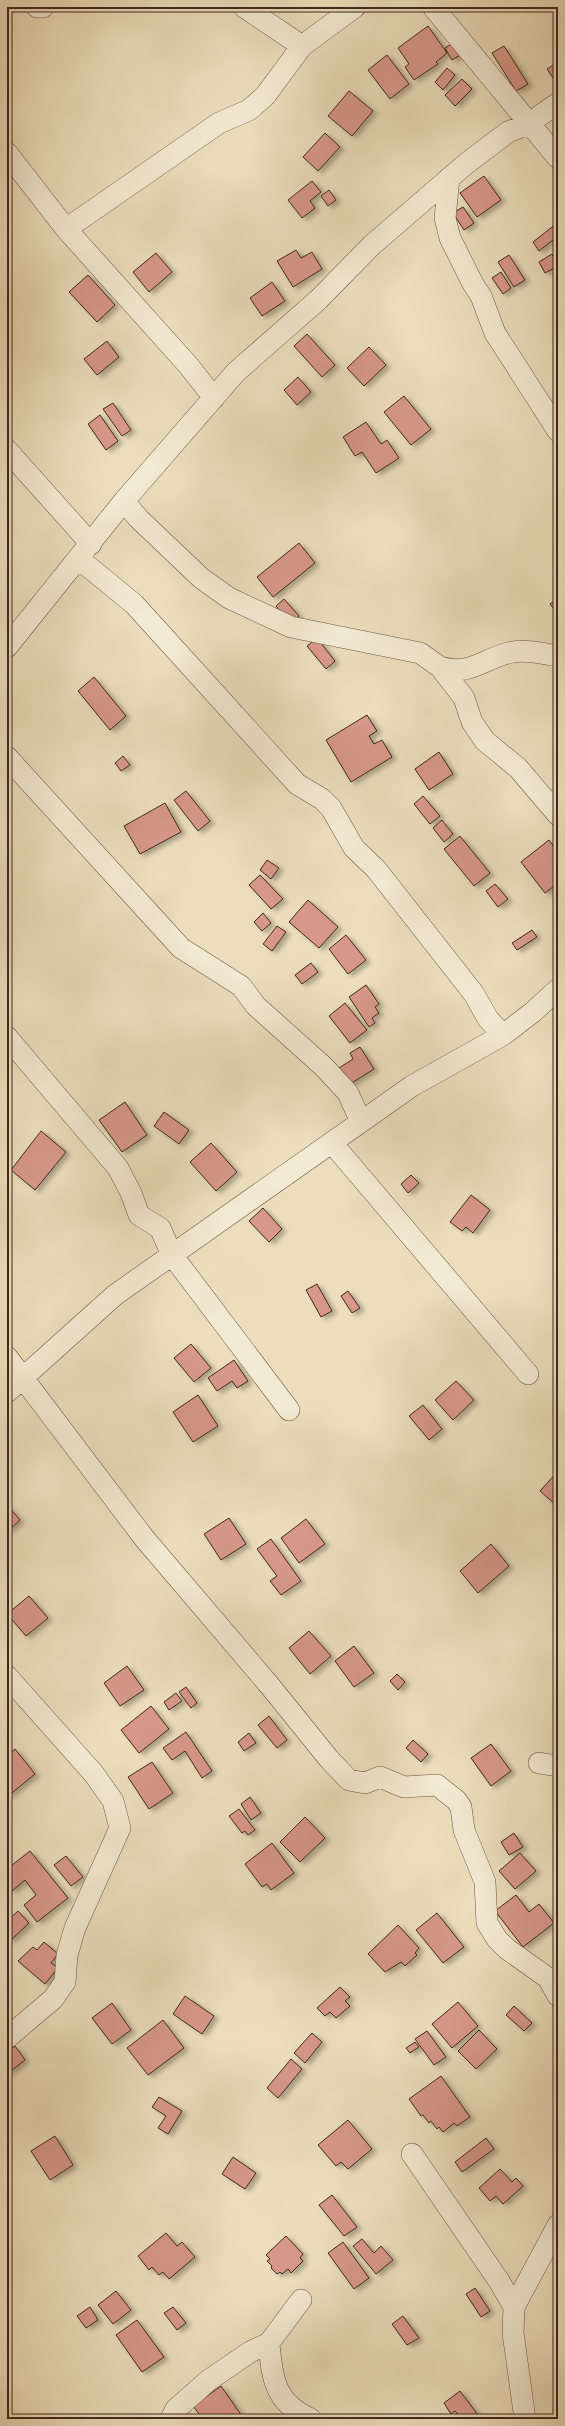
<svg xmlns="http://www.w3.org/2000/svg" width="565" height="2426" font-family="'Old Standard TT',serif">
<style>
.building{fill:#d79889;stroke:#3f271e;filter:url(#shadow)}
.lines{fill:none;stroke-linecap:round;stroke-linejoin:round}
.minor-casing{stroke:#6a5546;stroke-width:22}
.minor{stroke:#f3ead3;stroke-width:21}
</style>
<defs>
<filter id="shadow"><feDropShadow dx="4.5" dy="2.5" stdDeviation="2" flood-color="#0004"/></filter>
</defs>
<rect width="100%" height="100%" fill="#ecdebc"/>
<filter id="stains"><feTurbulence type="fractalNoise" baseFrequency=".005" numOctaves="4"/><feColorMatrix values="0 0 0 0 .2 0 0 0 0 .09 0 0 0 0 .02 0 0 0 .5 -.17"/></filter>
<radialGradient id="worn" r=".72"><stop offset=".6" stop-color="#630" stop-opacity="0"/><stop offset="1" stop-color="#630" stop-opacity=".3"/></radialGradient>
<path class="building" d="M428 26 447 53 436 62 438 64 414 80 405 67 409 64 398 48Z
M558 32V41L554 35Z
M453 43 460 55 452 60 445 48Z
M504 46 528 84 516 91 492 53Z
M387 55 409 84 390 99 368 70Z
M558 62V75L553 78 547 69Z
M447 68 455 75 443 90 435 82Z
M462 79 472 89 455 106 445 95Z
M349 91 373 111 352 136 328 116Z
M325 133 340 147 318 171 303 157Z
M484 176 501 200 477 217 460 193Z
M312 181 321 192 310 201 315 208 302 218 288 200Z
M329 190 336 200 328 206 321 196Z
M463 207 474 223 464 230 453 213Z
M556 224 558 236 539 251 533 242Z
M296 250 301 258 312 252 322 269 293 287 277 261Z
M156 253 172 272 149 292 133 272Z
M552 254 558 266 545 273 539 262Z
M509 255 525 280 514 287 498 262Z
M501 272 511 288 503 294 492 278Z
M88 275 115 305 97 322 69 292Z
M272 282 285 301 262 316 250 298Z
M307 334 335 365 322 377 294 346Z
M107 341 119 357 97 375 84 359Z
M369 347 386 365 364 386 347 368Z
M298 377 311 392 297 405 284 390Z
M404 396 431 429 411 445 384 412Z
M113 403 131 430 122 436 103 409Z
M100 415 118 441 106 450 88 424Z
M366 422 381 444 387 440 399 458 376 473 362 452 355 456 343 437Z
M299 543 315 563 273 597 257 577Z
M558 597V614L550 604Z
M284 599 299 616 290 623 276 606Z
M317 638 335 661 326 669 307 646Z
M94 677 126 716 110 730 78 691Z
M367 715 377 731 369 736 374 744 382 740 392 757 351 782 326 740Z
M439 752 453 774 429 790 415 769Z
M123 756 130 765 121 771 115 763Z
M186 791 210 821 198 831 174 800Z
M423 796 440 816 430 824 414 804Z
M165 803 181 832 140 854 124 826Z
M442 820 453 834 444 842 433 828Z
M460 836 490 873 474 886 444 849Z
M549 840 558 852V883L545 893 521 862Z
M267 860 279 868 271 879 260 870Z
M260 875 283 899 271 909 249 885Z
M495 884 508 899 498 907 486 891Z
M308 900 338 927 319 948 289 922Z
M263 913 271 923 262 931 254 922Z
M277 926 286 932 272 951 263 944Z
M532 930 537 937 517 950 512 943Z
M346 935 366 960 348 974 329 949Z
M311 963 318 972 302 984 295 975Z
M366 985 379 1004 375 1007 379 1013 372 1018 375 1023 369 1027 349 997Z
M345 1003 367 1030 350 1043 329 1016Z
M360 1047 374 1069 350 1084 339 1068 353 1059 350 1053Z
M125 1102 147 1135 122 1152 99 1120Z
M164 1112 189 1130 179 1144 154 1126Z
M41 1131 66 1152 35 1190 11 1170Z
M211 1143 237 1172 216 1191 190 1162Z
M411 1175 419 1183 408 1193 401 1184Z
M471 1195 490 1210 473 1233 466 1227 462 1231 450 1222Z
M263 1208 282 1229 269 1242 249 1221Z
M317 1284 332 1311 321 1317 306 1290Z
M348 1291 360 1308 352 1313 341 1296Z
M191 1344 211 1368 194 1382 174 1358Z
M234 1360 248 1381 237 1388 232 1381 217 1391 208 1378Z
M456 1381 474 1400 453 1420 435 1400Z
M198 1395 218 1426 193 1442 173 1412Z
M423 1405 442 1429 429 1440 409 1416Z
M558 1471V1503L556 1505 540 1491Z
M7 1505 20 1520 7 1532Z
M229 1518 246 1544 221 1560 204 1534Z
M306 1519 325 1544 299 1563 281 1538Z
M271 1539 301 1581 281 1595 270 1581 277 1576 257 1549Z
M491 1544 509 1566 478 1593 460 1571Z
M29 1596 48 1618 26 1636 7 1614Z
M309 1631 331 1656 310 1674 289 1648Z
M354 1646 374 1673 354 1687 335 1661Z
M127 1666 144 1690 120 1706 104 1683Z
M397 1674 405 1682 398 1690 390 1681Z
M186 1687 197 1703 191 1708 179 1692Z
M176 1693 182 1701 169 1710 164 1702Z
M151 1706 169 1729 139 1753 121 1730Z
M269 1716 287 1740 277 1748 258 1725Z
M186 1732 212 1771 202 1778 185 1751 172 1760 163 1748Z
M249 1733 256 1743 244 1751 238 1742Z
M413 1740 428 1754 421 1762 406 1748Z
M491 1744 511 1771 491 1786 471 1758Z
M15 1749 35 1774 7 1797V1756Z
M152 1762 173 1793 149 1809 128 1777Z
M250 1797 261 1813 251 1820 241 1804Z
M239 1809 255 1830 248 1835 245 1831 242 1833 229 1816Z
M305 1817 325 1838 300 1862 280 1842Z
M514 1833 523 1847 509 1855 501 1842Z
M272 1843 294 1873 271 1890 267 1884 262 1887 245 1864Z
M30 1851 68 1898 37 1922 24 1905 36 1895 25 1880 12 1891 7 1886V1869Z
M520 1853 536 1871 515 1889 499 1871Z
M66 1856 83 1877 71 1886 54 1865Z
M516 1895 529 1912 539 1904 554 1923 523 1947 495 1911Z
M18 1911 29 1923 10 1941 7 1937V1921Z
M437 1913 464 1947 443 1963 416 1930Z
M398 1925 419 1948 415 1953 417 1955 405 1966 401 1962 385 1972 368 1954Z
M44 1942 58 1954 51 1963 58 1968 45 1984 18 1961 33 1947 37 1950Z
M340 1987 350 1997 345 2001 350 2006 336 2018 330 2012 325 2016 317 2008Z
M185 1996 214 2016 202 2034 173 2014Z
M458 2002 478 2026 452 2048 432 2024Z
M112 2003 131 2030 112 2044 92 2018Z
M514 2006 532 2023 524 2031 506 2015Z
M163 2020 184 2048 148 2075 127 2048Z
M479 2030 497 2049 476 2069 458 2051Z
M427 2031 446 2057 434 2065 415 2039Z
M312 2033 322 2042 305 2063 294 2053Z
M415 2042 419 2047 410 2053 406 2048Z
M15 2046 25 2060 7 2074V2052Z
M291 2059 302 2069 278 2098 267 2088Z
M441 2076 470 2117 457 2126 454 2123 443 2132 439 2127 437 2129 431 2121 429 2123 423 2115 421 2116 409 2099Z
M159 2097 182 2111 168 2134 158 2128 166 2116 152 2107Z
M348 2120 372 2149 348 2169 341 2162 336 2166 318 2145Z
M55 2136 73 2165 50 2180 31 2151Z
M486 2138 494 2149 462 2172 455 2162Z
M233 2157 256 2173 245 2189 222 2174Z
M500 2169 512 2182 516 2178 523 2186 503 2204 496 2196 490 2201 479 2188Z
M332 2195 357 2227 344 2236 319 2205Z
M166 2233 177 2246 182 2242 195 2257 169 2279 163 2272 159 2275 152 2267 149 2270 138 2256Z
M286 2236 303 2254 300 2258 303 2261 291 2273 288 2269 282 2274 280 2272 277 2274 271 2268 272 2266 267 2261 270 2259 266 2255Z
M362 2239 374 2253 381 2246 393 2260 376 2274 353 2246Z
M343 2242 369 2278 354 2289 328 2253Z
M475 2288 490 2311 481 2317 466 2294Z
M116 2291 131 2310 113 2324 98 2305Z
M90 2307 98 2320 86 2328 77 2316Z
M173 2307 186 2323 177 2330 164 2313Z
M403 2316 419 2338 407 2345 392 2324Z
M137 2320 164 2357 142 2372 116 2335Z
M221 2386 244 2419H203L193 2406Z
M460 2391 481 2419H454L459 2415 455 2411 451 2414 444 2403Z"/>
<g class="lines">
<defs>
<path id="minor" d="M37 7H43
M244 7 302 46
M433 7 558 158
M7 153 66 229 188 365 214 398
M449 178 445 218 450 238 473 284 481 296 495 333 558 431
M66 229 219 123 249 110 265 96 302 46 355 7
M7 450 91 544
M124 501 138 518 201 578 229 598 291 627 420 653 440 667 464 698 472 722 485 741 518 768 558 815
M79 559 134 604 297 784 322 799 331 808 354 848 376 869 474 994 488 1019 503 1035
M7 647 124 501 236 372 318 300 372 245 467 163 508 132 528 124 558 103
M440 667C469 676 482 660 508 653 524 649 542 653 558 656
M7 757 181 948 241 986 256 1006 324 1067 348 1093 361 1122
M7 1037 118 1168 131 1193 139 1215 160 1228 172 1255 289 1410
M332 1143 528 1374
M7 1357 144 1538 270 1686 329 1759 349 1780 365 1783 380 1777 404 1787 437 1785 456 1800 461 1807 464 1830 485 1882 487 1923 497 1939 507 1949 548 1978 558 1996
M7 1392 115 1295 412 1086 503 1035 533 1012 558 989
M7 1676 94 1774 113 1801 120 1828 75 1928 67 1955 65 1982 53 1999 7 2038
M539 1763 558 1766
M412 2154 499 2281 514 2307
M269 2343C272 2379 275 2403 311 2419
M171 2419 176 2409 209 2380 250 2352 269 2343 301 2300
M525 2419 513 2333 514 2307 558 2225"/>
</defs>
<use href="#minor" class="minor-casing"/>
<use href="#minor" class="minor"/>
</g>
<rect width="565" height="2426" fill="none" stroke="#ecdebc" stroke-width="24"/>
<rect x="8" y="8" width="549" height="2410" fill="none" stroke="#3f271e" stroke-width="2"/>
<rect x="12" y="12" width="541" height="2402" fill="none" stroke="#3f271e"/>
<rect width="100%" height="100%" filter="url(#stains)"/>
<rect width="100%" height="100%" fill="url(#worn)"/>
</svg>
